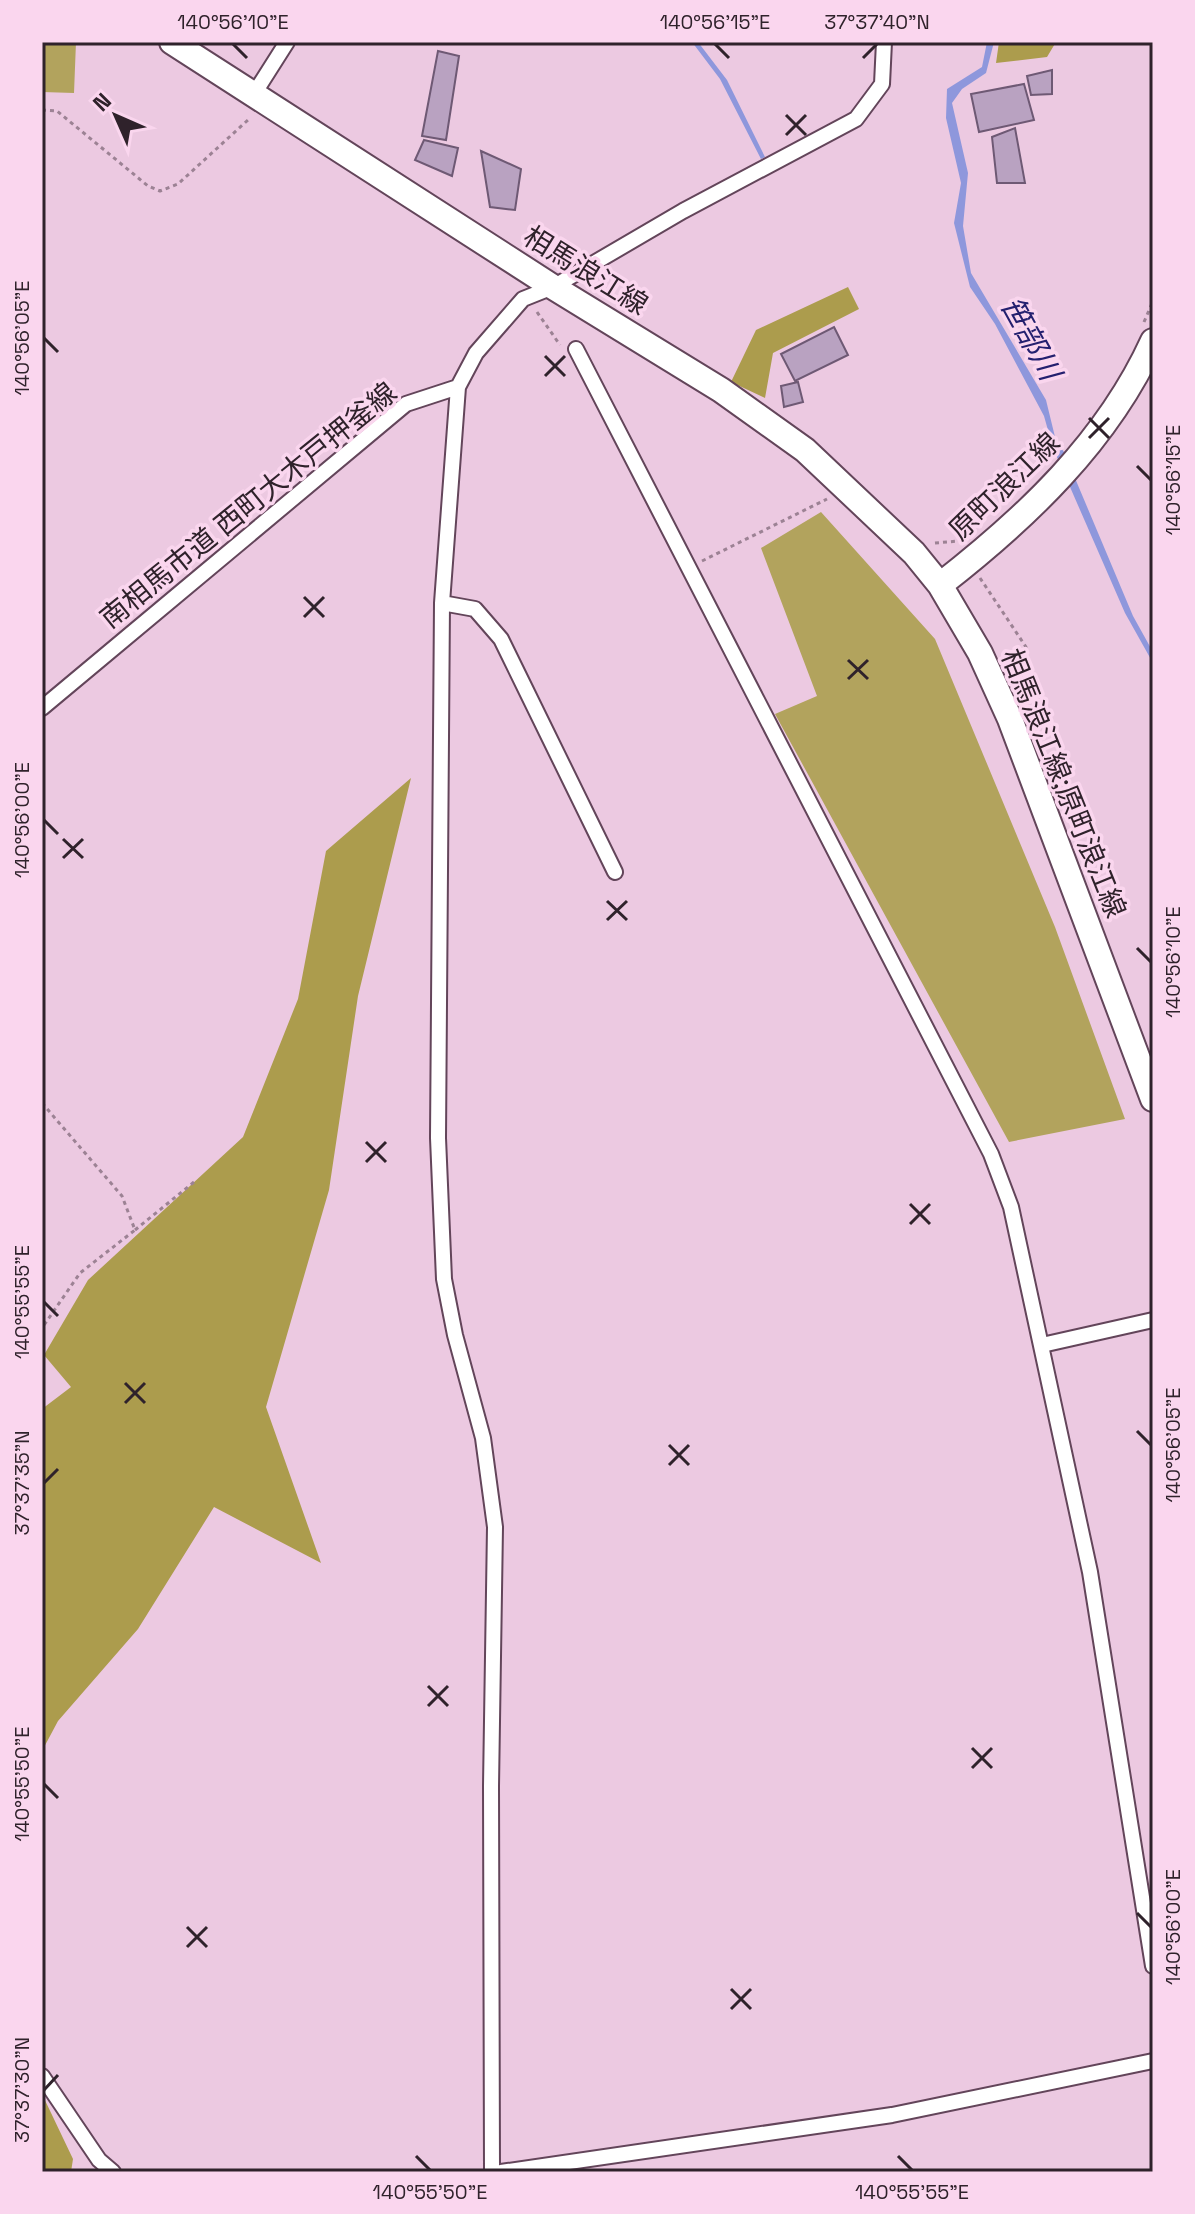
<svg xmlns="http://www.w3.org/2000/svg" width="1195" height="2214" font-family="'Space Grotesk','Noto Sans JP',sans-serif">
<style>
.green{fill:#b2a35d}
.forest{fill:#ac9c4d}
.water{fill:#8e97dc}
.building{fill:#b9a2c1;stroke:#6e5974;stroke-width:2}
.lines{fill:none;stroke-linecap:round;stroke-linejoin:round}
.minor-casing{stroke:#63455a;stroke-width:18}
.primary-casing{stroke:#63455a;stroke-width:28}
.path{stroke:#9c8294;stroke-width:3;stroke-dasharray:4 4;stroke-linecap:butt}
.minor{stroke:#fff;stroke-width:14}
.primary{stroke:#fff;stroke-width:24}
.ticks{fill:none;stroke:#2f222b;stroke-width:3}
.labels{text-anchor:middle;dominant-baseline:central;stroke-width:7;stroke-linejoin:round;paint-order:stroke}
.street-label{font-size:28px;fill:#2f222b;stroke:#fad6ee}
.water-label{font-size:30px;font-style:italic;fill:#24206f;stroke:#fad6ee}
.neatline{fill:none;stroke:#2f222b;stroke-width:3}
.ticks-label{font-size:20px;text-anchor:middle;fill:#2f222b}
</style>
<rect width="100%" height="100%" fill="#ecc9e1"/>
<path class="green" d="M42 42H76L74 93 42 92Z
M821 512 935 639 1055 927 1125 1119 1009 1142 775 714 817 696 761 548Z"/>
<path class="forest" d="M999 42H1056L1047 57 996 63Z
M848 287 859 309 773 353 765 398 731 382 756 330Z
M411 778 358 996 329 1190 266 1407 321 1563 214 1507 138 1629 58 1721 42 1751V1409L71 1387 44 1355 88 1280 243 1137 298 999 326 851Z
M42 2094 73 2159 71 2172H42Z"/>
<path class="water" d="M692 42H698L727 80 765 157 761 159 720 79Z
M987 42H994L986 73 962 89 952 103 968 173 963 226 971 273 1046 400 1056 441 1064 452 1133 616 1153 652V663L1125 613 1053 448 1044 416 995 324 970 287 954 223 961 183 946 118 947 89 982 67Z"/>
<path class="building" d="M438 51 459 56 446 140 422 136Z
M1052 70V94L1031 95 1027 76Z
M1024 84 1034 120 979 132 971 94Z
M1015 128 1025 183H997L992 137Z
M424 140 458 148 452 176 415 160Z
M481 151 521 169 515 210 490 207Z
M834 327 848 355 795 381 781 354Z
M798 382 803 402 784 407 781 386Z"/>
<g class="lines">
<defs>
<path id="minor" d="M254 94 287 42
M576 349 991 1154 1011 1207 1090 1572 1153 1966
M458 387 442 603 438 1138 444 1279 455 1335 483 1438 495 1527 491 1786 492 2172
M442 603 475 609 501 639 615 872
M42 708 406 404 458 387 476 353 523 299 553 287 683 211 856 119 882 84 884 42
M1042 1345 1153 1320
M42 2076 99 2160 113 2172
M501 2172 892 2115 1153 2061"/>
<path id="primary" d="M172 42 553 287 721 390 805 450 914 553 940 585 980 653 1010 719 1153 1099
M940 585C1026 518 1107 442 1153 341"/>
</defs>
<use href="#minor" class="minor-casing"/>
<use href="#primary" class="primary-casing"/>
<path class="path" d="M42 110 57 111 148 186 160 191 178 184 249 119
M537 312 560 345
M1144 322 1153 301
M935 543 959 541
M702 561 827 499
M980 578 1026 647 1022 672 1024 695
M42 1103 122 1196 135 1230 80 1273 42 1328
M135 1230 194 1182"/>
<use href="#minor" class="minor"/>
<use href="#primary" class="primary"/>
</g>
<path class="ticks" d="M233 44 247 58M715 44 729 58M863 58 877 44M786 115 806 135M786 135 806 115M44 338 58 352M545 356 565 376M545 376 565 356M1089 418 1109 438M1089 438 1109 418M1137 466 1151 480M304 597 324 617M304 617 324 597M848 660 868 679M848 679 868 660M44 820 58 834M63 839 83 858M63 858 83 839M607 901 627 920M607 920 627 901M1137 948 1151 962M366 1142 386 1162M366 1162 386 1142M910 1204 930 1224M910 1224 930 1204M44 1302 58 1316M125 1383 145 1403M125 1403 145 1383M1137 1431 1151 1445M669 1445 689 1465M669 1465 689 1445M44 1483 58 1469M428 1686 448 1706M428 1706 448 1686M972 1748 992 1768M972 1768 992 1748M44 1784 58 1798M1137 1913 1151 1927M187 1927 207 1947M187 1947 207 1927M731 1989 751 2009M731 2009 751 1989M44 2090 58 2075M416 2156 430 2170M898 2156 912 2170"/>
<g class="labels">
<g class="street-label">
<text transform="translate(586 270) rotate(32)">相馬浪江線</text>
<text transform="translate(1004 486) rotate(-44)">原町浪江線</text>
<text transform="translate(248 505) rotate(-39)">南相馬市道 西町大木戸押釜線</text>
<text transform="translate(1064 783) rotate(68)">相馬浪江線;原町浪江線</text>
</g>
<g class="water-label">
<text transform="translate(1031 338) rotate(61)">笹部川</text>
</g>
</g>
<rect width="1195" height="2214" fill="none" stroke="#fad6ee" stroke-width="88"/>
<g transform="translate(116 116) rotate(315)" stroke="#fad6ee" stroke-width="6" paint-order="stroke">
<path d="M0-6L14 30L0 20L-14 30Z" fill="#2f222b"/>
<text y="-12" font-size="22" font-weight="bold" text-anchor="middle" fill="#2f222b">N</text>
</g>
<rect x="44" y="44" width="1107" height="2126" class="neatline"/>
<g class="ticks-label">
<text x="233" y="29">140°56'10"E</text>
<text x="715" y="29">140°56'15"E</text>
<text x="877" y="29">37°37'40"N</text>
<text transform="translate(22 338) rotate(-90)" y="7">140°56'05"E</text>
<text transform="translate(1173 480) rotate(-90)" y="7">140°56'15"E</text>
<text transform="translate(22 820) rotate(-90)" y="7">140°56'00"E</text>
<text transform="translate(1173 962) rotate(-90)" y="7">140°56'10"E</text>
<text transform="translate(22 1302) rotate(-90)" y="7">140°55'55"E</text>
<text transform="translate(1173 1445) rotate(-90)" y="7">140°56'05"E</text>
<text transform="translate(22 1483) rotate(-90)" y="7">37°37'35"N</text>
<text transform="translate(22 1784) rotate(-90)" y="7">140°55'50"E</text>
<text transform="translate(1173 1927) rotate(-90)" y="7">140°56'00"E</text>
<text transform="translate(22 2090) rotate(-90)" y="7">37°37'30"N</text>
<text x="430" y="2199">140°55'50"E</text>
<text x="912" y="2199">140°55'55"E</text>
</g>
</svg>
